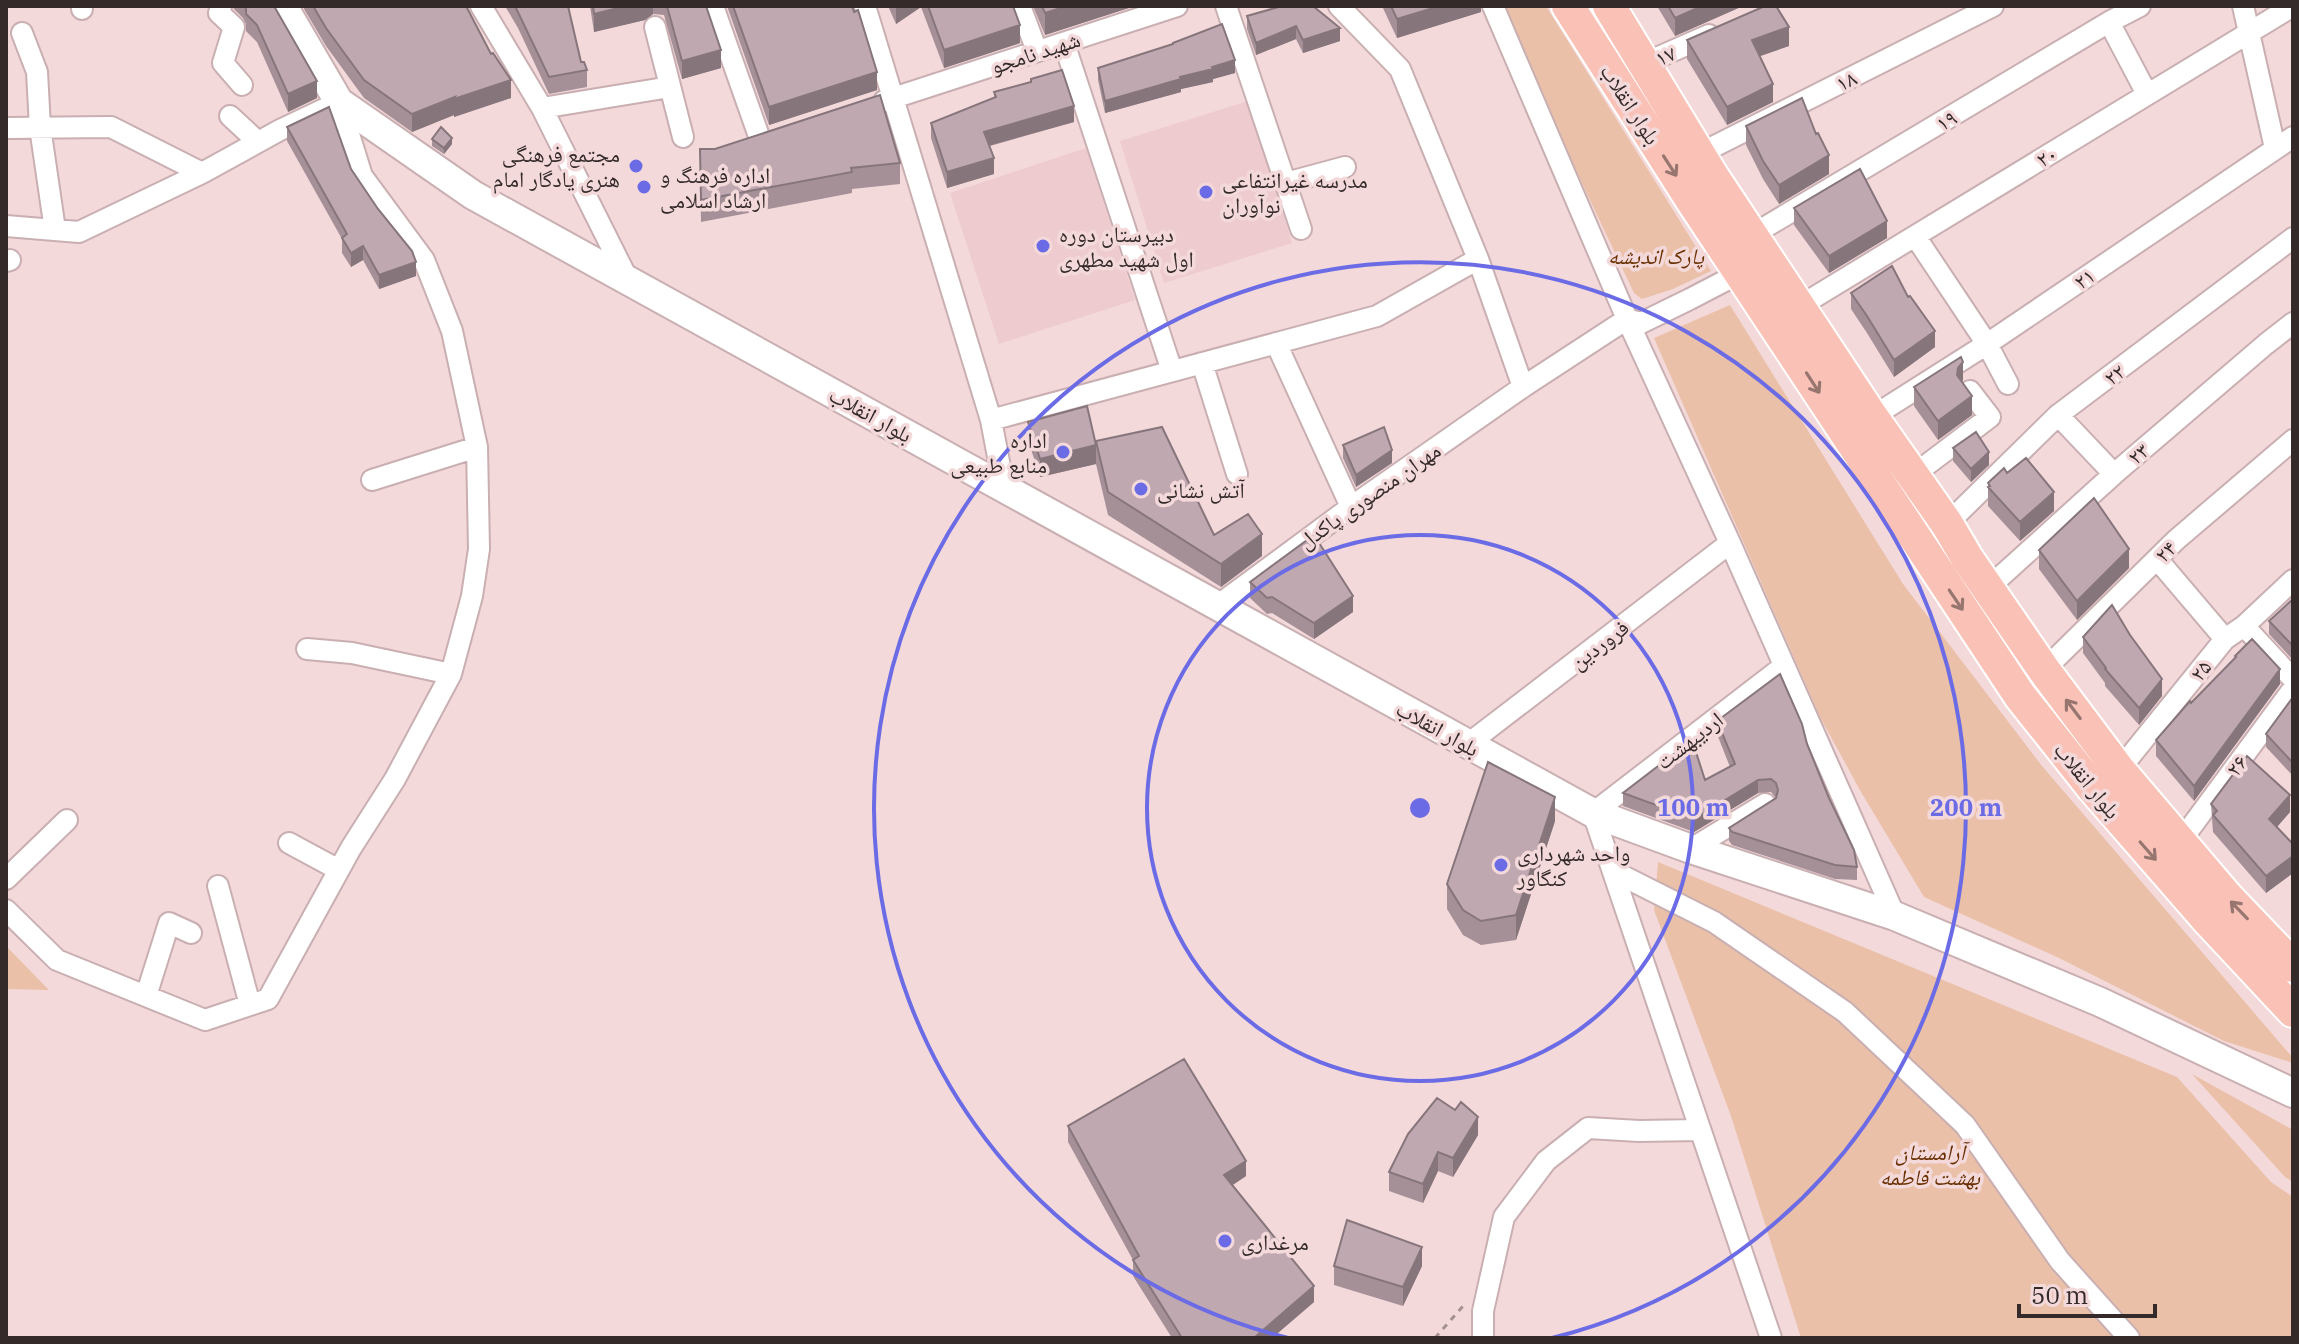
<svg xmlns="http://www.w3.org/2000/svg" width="2299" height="1344" font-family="'IBM Plex Serif','Noto Naskh Arabic',serif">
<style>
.built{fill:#eecbce}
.green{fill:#eac0a8}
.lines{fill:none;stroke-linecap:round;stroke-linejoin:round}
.street-casing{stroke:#c9afb1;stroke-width:24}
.secondary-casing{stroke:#c9afb1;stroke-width:32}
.primary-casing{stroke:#fff;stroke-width:36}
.path{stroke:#a59192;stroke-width:3;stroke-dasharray:6 6;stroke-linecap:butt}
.street{stroke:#fff;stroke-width:20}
.secondary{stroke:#fff;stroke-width:28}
.primary{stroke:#fac2b7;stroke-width:32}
.wall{fill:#a59098}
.shaded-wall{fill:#86767c}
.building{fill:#c0a8b1;stroke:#86767c;stroke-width:2}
.oneway{stroke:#977670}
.ring{fill:none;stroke:#6b6ce5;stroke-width:4}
.poi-dot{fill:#6b6ce5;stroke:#f4d9db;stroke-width:3}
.labels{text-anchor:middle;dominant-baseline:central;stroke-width:7;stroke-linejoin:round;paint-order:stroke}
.street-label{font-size:22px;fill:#342a2a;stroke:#f4d9db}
.poi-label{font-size:22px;fill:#342a2a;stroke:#f4d9db;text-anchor:start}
.park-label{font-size:22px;font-style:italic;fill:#6a3002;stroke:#f4d9db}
.centre{fill:#6b6ce5;stroke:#f4d9db;stroke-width:4}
.ring-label{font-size:24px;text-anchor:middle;font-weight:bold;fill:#6b6ce5;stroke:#f4d9db;stroke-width:7;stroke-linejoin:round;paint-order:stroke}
</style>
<rect width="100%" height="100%" fill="#f4d9db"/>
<path class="built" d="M1248 101 1292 243 1164 283 1120 141Z
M1086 148 1135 300 999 344 950 193Z"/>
<path class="green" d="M1503 6H1546L1711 271 1673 289 1642 299 1634 293 1527 67Z
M1730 305 1903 584 2042 766 2293 1058V1063L2224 1041 2059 958 1924 897 1861 792 1820 717 1654 338Z
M1658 862 2177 1077 2271 1182 2293 1197V1338H1801L1731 1116 1654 910Z
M6 946 49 990 6 989Z
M2192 1074 2293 1130V1182L2285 1177Z"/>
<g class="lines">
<defs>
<path id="street" d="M221 6 219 13 234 27 223 63 242 85
M481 6 542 108 628 280
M713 6 761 142
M865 6 991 420 1004 488
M1020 6 1037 51
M1226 6 1301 229
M1493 6 1627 319 1730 543 1895 916
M2243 6 2275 148
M82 9V6
M2109 22 2147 94
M655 27 683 137
M22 33 37 72 40 127 55 230
M1064 43 1172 371
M1643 64 1709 35
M884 101 1177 6
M542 108 670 87
M230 116 258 142
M6 128 111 127 202 173 79 232 6 226
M1699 154 1993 6
M1286 183 1345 167
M1752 235 2109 22 2140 6
M1915 236 1987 344 2008 384
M6 261 10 260
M1800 306 2293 6
M1276 343 1351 507
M1202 363 1237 474
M1523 387 1627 319 1641 323 1690 299 1740 273
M2058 415 2114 474
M1872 417 1987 344 2293 137
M991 420 1377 316 1478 259 1400 69 1339 6
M1912 476 1990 417 1970 391
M372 480 477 447
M1947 524 2058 415 2293 238
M2157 559 2225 639
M1988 588 2114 474 2266 344 2293 323
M1217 606 1351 507 1523 387 1478 259
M2244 626 2293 679
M307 649 352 653 451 674
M2044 670 2176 540 2293 440
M1468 744 1730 543
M2119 770 2225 639 2244 626 2293 580
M2180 842 2293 689
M289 843 339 870
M1691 849 1765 804
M1613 871 1714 922 1845 1012 1965 1125 2060 1261 2129 1338
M6 879 67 820
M218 886 250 1005
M6 910 57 960 205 1020 268 999 351 848 395 779 451 674 472 596 479 549 477 447 452 331 424 260 362 176 339 102 280 130 202 173
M146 996 169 923 191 933
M1483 1338V1311L1504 1217 1546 1161 1588 1128 1639 1131 1700 1130
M1771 1338 1593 813 1784 666"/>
<path id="secondary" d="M283 6 339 102 473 195 1593 813 1691 849 1895 916 2100 1002 2293 1093"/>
<path id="primary" d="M1568 6 1691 199 2020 696 2093 788 2207 919 2293 1011
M1609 6 1713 177 1872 417 1947 524 1967 558 2044 670 2119 770 2227 897 2293 966"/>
</defs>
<use href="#street" class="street-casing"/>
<use href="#secondary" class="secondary-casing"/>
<use href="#primary" class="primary-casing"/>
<path class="path" d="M1435 1338 1463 1306"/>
<use href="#street" class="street"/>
<use href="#secondary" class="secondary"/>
<use href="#primary" class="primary"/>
</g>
<path class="wall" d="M233 6H274L317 98 288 112 257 42 246 31V24L243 18 234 9Z
M304 6H466L511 98 454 117V115L412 132 364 98 326 46 304 9Z
M505 6H568L581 62 587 70V87L549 94 518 28Z
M590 6H706L721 68 682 79 664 15 653 14 645 20 594 32Z
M727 6H852L877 90 769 125Z
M888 6H1013L1020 43 944 68 921 7 896 24Z
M1033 6H1135L1045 35Z
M1282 6 1340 41 1303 53 1296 39 1256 55 1247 29V16Z
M1382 6H1481V12L1397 38Z
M1657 6H1743L1675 36Z
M1687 40 1789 46 1759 56 1773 102 1727 125 1687 59Z
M1098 68 1235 73 1213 79V82L1181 89V92L1105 113 1098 80Z
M994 92 1074 122 990 146 994 174 947 188 931 138V123L994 98Z
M1746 126 1829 174 1779 204 1763 179 1746 145Z
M287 127 351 169 416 276 379 289 363 260 351 267 342 253V239L287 141Z
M432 139 452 144 444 154 432 146Z
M700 149 900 163V184L852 189V193L701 222Z
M1794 208 1887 238 1829 273 1794 225Z
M1851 293 1935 347 1894 377 1867 333 1851 309Z
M1963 380 1962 381 1972 415 1938 440 1914 406V387Z
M1028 422 1096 445 1214 535 1262 556 1221 587 1108 515 1096 464 1040 477 1028 440Z
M1343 445 1392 463 1356 487 1343 458Z
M1953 448 1989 465 1971 482 1953 461Z
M2007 473 2054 511 2020 541 1988 506V483Z
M2039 550 2129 568 2077 620 2039 569Z
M1250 582 1353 612 1314 639 1272 613 1267 614 1250 598Z
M2293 599V660L2269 634V621Z
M2083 637 2162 696 2139 725 2105 686V683L2083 653Z
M2235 656 2280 684 2194 801 2156 756V740L2235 658Z
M2293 697V776L2266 747V734Z
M1717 721 1807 744 1857 867V880L1835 879 1732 845 1729 841V828L1776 798 1771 792 1758 793 1694 832 1623 806V793L1705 780 1730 767 1717 734Z
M2211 804 2290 812 2277 827 2293 844V873L2266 893 2213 832Z
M1555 821 1516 940 1481 945 1463 935 1447 909V884Z
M1068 1126 1246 1176 1232 1185 1314 1302 1272 1338H1172L1133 1276V1260L1068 1142Z
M1478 1135 1453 1177 1438 1171 1423 1203 1389 1191V1172Z
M1334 1266H1422L1403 1306 1334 1285Z"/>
<path class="shaded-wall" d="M626 6H653V14L645 20 594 32V14Z
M896 6H921V7L896 24Z
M1067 6H1135L1045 35V13Z
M1440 6H1481V12L1397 38V19Z
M1702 6H1743L1675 36V18Z
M1020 25V43L944 68V50Z
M1296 26V39L1256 55V43Z
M1789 27V46L1752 59V40Z
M1340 28V41L1303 53V40Z
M721 50V68L682 79V61Z
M1235 60V73L1213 79V82L1181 89V92L1105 113V101Z
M877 72V90L769 125V107Z
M511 80V98L454 117V115L412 132V114L455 97Z
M317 81V98L288 112V94Z
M1773 84V102L1727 125V107Z
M1074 106V122L984 147V132Z
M452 138V144L444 154V148Z
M1829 155V174L1779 204V185Z
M994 158V174L947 188V172Z
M1887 221V238L1829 273V256Z
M363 246V260L351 267V253Z
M416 262V276L379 289V275Z
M1935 331V347L1894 377V360Z
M1963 362V380L1958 387V368Z
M1972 396V415L1938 440V421Z
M1096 445V464L1040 477V459Z
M1392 450V463L1356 487V475Z
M1989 452V465L1971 482V469Z
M2054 492V511L2020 541V522Z
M1262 534V556L1221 587V564Z
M2129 549V568L2077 620V601Z
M1353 596V612L1314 639V623Z
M2280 669V684L2194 801V786Z
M2162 679V696L2139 725V708Z
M1758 780V793L1694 832V819Z
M2290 795V812L2269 836V819Z
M1555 797V821L1516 940V915Z
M2293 856V873L2266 893V876Z
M1478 1117V1135L1453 1177V1158Z
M1438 1152V1171L1423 1203V1184Z
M1246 1161V1176L1224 1191V1175Z
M1422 1247V1266L1403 1306V1287Z
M1314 1286V1302L1272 1338H1254Z"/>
<path class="building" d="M246 6H274L317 81 288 94 257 25 246 14Z
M313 6H466L491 54 493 53 511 80 454 99 455 97 412 114 364 80 326 28Z
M515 6H568L581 62H584L587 70 549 77Z
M593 6H626L594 14Z
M667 6H706L721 50 682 61Z
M733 6H852L854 12 858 10 877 72 769 107Z
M928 6H1013L1020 25 944 50Z
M1042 6H1067L1045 13Z
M1282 6H1313L1340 28 1303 40 1296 26 1256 43 1247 16Z
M1391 6H1440L1397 19Z
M1668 6H1702L1675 18Z
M1765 6H1776L1789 27 1752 40 1773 84 1727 107 1687 40Z
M1222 24 1235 60 1212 67 1213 69 1180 77 1181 79 1105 101 1098 68 1173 44V43Z
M1062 70 1074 106 984 132 994 158 947 172 931 123 996 97 994 92 1031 82V79Z
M880 95 900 163 851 168 852 172 701 200 700 149H715Z
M1802 98 1816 134 1818 133 1829 155 1779 185 1763 161 1746 126Z
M329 107 351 169 378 209 412 251 416 262 379 275 363 246 351 253 342 238 347 234 287 127Z
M441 127 452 138 444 148 432 139Z
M1860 169 1887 221 1829 256 1794 208Z
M1892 266 1908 297 1910 296 1935 331 1894 360 1867 316 1851 293Z
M1961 357 1963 362 1958 368 1957 375 1972 396 1938 421 1914 387Z
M1087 406 1096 445 1040 459 1028 422Z
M1162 427 1214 535 1248 514 1262 534 1221 564 1108 492 1096 441Z
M1384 427 1392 450 1356 475 1343 445Z
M1976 432 1989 452 1971 469 1953 448Z
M2026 458 2054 492 2020 522 1988 487 1990 486 1988 483 2004 468 2007 473Z
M2094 498 2129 549 2077 601 2039 550Z
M1314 535 1353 596 1314 623 1272 597 1267 598 1250 582Z
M2293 599V646L2269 621Z
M2112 605 2130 635 2162 679 2139 708 2105 669 2106 668 2083 637Z
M2252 639 2280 669 2194 786 2156 740 2190 701 2191 703 2236 657 2235 656Z
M1780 674 1802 724 1807 744 1829 798 1854 850 1857 867 1835 865 1732 832 1729 828 1776 798 1778 790 1776 783 1771 779 1758 780 1694 819 1623 793 1692 740 1705 780 1735 764 1717 721Z
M2293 697V763L2266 734Z
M2247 756 2290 795 2269 819 2293 844V856L2266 876 2213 815 2217 811 2211 804Z
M1488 762 1555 797 1516 915 1481 921 1463 910 1447 884Z
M1184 1059 1246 1161 1224 1175 1314 1286 1254 1338H1182L1133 1260 1139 1256 1068 1126Z
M1437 1098 1455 1110 1461 1102 1478 1117 1453 1158 1438 1152 1423 1184 1389 1172 1408 1134Z
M1347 1220 1422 1247 1403 1287 1334 1266Z"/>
<defs><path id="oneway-shaft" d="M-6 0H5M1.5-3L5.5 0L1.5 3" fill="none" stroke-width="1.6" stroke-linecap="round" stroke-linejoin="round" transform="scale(2)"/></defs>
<g class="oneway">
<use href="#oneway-shaft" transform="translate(1670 166) rotate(57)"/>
<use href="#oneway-shaft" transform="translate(1813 383) rotate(57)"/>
<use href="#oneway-shaft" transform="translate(1956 600) rotate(56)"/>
<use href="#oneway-shaft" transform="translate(2073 709) rotate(-127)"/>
<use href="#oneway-shaft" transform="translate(2148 851) rotate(49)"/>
<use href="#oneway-shaft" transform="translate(2239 910) rotate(-134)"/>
</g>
<g class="ring">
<circle cx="1420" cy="808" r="273"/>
<path d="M1288 1338A546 546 0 1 1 1552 1338"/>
</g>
<g class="poi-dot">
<circle cx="636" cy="166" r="8"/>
<circle cx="644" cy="187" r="8"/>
<circle cx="1206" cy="192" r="8"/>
<circle cx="1043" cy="246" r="8"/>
<circle cx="1063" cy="452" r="8"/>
<circle cx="1141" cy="489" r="8"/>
<circle cx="1501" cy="865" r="8"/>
<circle cx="1225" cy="1241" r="8"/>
</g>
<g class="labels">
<g class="street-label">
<text transform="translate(1035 52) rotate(-18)">شهید نامجو</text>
<text transform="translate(1665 55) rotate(-24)">۱۷</text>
<text transform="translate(1846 80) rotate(-26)">۱۸</text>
<text transform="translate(1631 104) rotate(57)">بلوار انقلاب</text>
<text transform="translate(1946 120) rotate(-31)">۱۹</text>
<text transform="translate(2046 156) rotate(-31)">۲۰</text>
<text transform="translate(2084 278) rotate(-34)">۲۱</text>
<text transform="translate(2114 374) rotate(-37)">۲۲</text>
<text transform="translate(871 414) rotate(29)">بلوار انقلاب</text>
<text transform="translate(2138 453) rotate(-41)">۲۳</text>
<text transform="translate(1369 495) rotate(-35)">مهران منصوری پاکدل</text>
<text transform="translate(2165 551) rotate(-44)">۲۴</text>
<text transform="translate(1599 644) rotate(-37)">فروردین</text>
<text transform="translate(2200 670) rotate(-51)">۲۵</text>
<text transform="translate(1438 728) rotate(29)">بلوار انقلاب</text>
<text transform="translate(1689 740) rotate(-38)">اردیبهشت</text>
<text transform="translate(2236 765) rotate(-54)">۲۶</text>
<text transform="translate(2088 780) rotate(51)">بلوار انقلاب</text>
</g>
<g class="poi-label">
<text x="620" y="153" text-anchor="end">مجتمع فرهنگی<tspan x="620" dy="25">هنری یادگار امام</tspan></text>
<text x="660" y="174">اداره فرهنگ و<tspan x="660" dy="25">ارشاد اسلامی</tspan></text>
<text x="1222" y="179">مدرسه غیرانتفاعی<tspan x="1222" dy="25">نوآوران</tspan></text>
<text x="1059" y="233">دبیرستان دوره<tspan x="1059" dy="25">اول شهید مطهری</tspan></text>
<text x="1047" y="439" text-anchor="end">اداره<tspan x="1047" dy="25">منابع طبیعی</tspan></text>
<text x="1157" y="489">آتش نشانی</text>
<text x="1517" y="852">واحد شهرداری<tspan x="1517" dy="25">کنگاور</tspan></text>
<text x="1241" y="1241">مرغداری</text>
</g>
<g class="park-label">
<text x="1656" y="255">پارک اندیشه</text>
<text x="1930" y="1151">آرامستان<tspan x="1930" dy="25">بهشت فاطمه</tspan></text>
</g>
</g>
<circle cx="1420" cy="808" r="12" class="centre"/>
<g class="ring-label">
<text x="1693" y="816">100 m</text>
<text x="1966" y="816">200 m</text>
</g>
<rect width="2299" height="1344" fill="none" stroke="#342a2a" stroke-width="16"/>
<path d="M2019 1304v12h136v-12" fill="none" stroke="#342a2a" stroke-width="4"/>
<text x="2031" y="1304" font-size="24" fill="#342a2a" stroke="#f4d9db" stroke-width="6" paint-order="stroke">50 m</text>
</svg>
